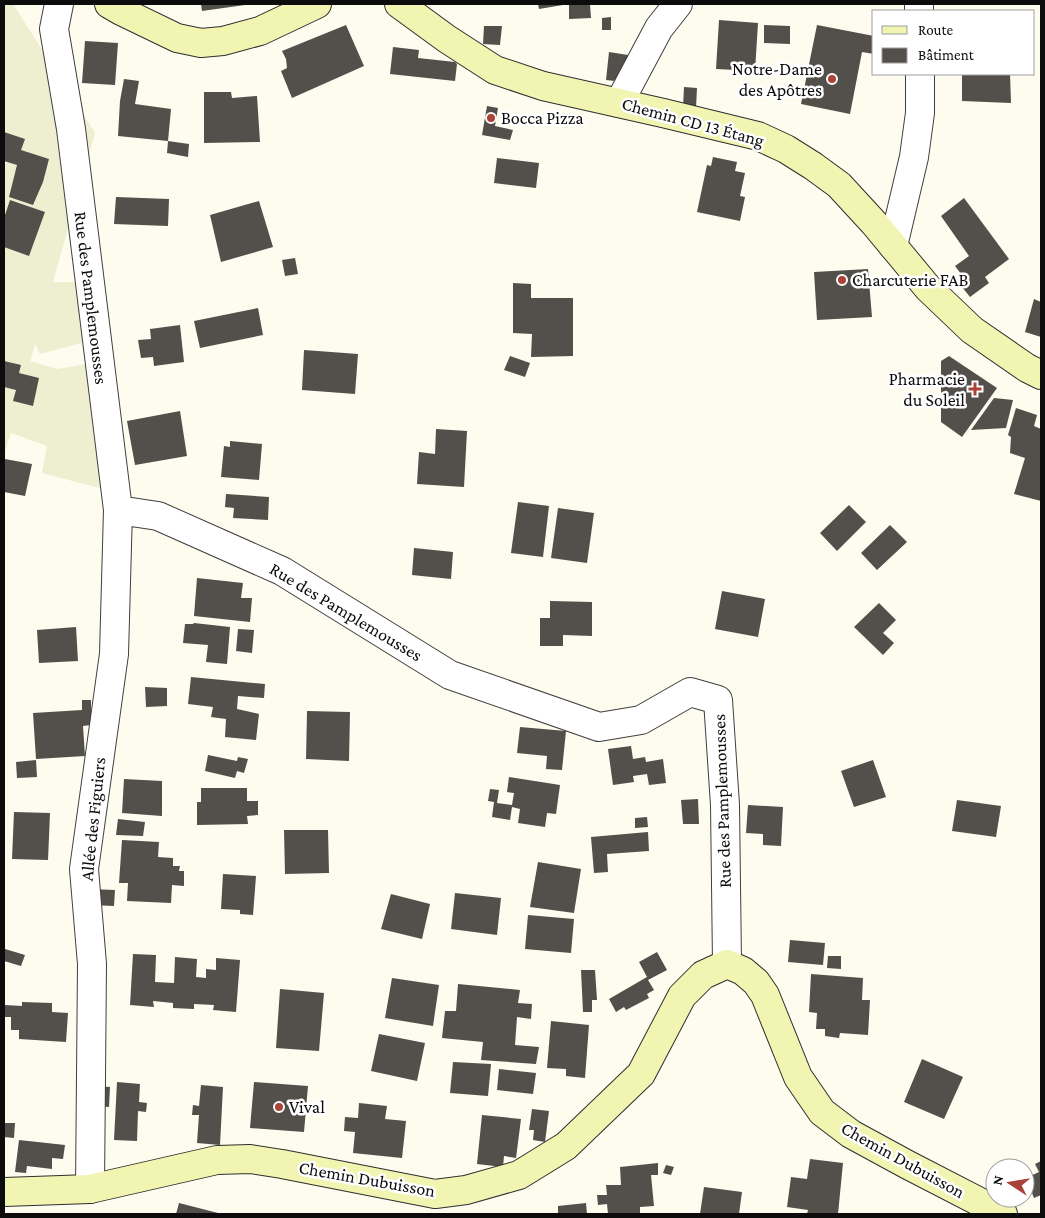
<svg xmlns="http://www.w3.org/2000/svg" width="1045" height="1218" font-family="'Crimson Pro',serif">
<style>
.farmland{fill:#eeefd1}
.building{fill:#534f4a}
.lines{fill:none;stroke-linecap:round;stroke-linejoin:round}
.street-casing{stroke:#3f3f3f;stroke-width:30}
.secondary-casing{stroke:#2e2e2e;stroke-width:30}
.street{stroke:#fff;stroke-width:28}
.secondary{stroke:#f2f4b1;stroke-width:28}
.poi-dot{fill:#a94237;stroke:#fff;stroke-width:2}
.labels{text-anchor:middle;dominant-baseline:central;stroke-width:5;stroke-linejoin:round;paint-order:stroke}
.poi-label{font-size:18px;fill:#0c0c0c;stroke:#fff;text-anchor:start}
.street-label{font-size:18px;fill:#0c0c0c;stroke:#fff}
</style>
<rect width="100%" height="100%" fill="#fdfcee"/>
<path class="farmland" d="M4 4H13L95 133 53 282H80L89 341 40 354 35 344 30 361 58 369 91 363 107 490 42 473 47 446 11 433 4 455Z"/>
<path class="building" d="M201 4H245V5L202 11Z
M538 4H562L563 5 539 9Z
M569 4H590L591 18 569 19Z
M611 17V30H602V18Z
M719 20 758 23 755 71 716 69Z
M346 25 364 66 292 98 281 71 287 68 286 59 282 51Z
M764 25 790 26V44L764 43Z
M817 25 874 36V54L862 52 850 114 801 104Z
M484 26H502L500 45 483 44Z
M85 41 118 43 115 85 82 83Z
M393 47 419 50 418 58 455 62 457 64 455 81 390 74Z
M609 52 628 55 624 82 606 80Z
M962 74H1010L1011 103 962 101Z
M124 79 139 81 135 104 171 109 168 141 118 136 120 101Z
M684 87 697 88 696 108 683 107Z
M204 92H231L232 98 257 96 260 142 204 143Z
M487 106 498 108 495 126 513 130 510 140 482 135Z
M4 132 25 139 21 150 49 159 43 182 33 205 9 197 17 165 4 161 5 143H4Z
M168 141 189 144 188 157 167 153Z
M713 157 737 162 735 171 745 173 740 196 745 197 740 221 697 212 707 165 711 166Z
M497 158 539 163 536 188 494 183Z
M116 197 169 199 168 226 114 224Z
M964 198 1009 259 985 277 989 283 970 297 962 287 968 283 955 266 969 256 941 216Z
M10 200 45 212 29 256 4 247V218Z
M259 201 273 247 221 262 210 215Z
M295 258 298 274 285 276 282 260Z
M868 269 872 317 817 320 814 272Z
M513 283 531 284V298H573V356L531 357 532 334 513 333Z
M1034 299 1041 302V337L1025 332Z
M258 308 263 335 200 348 194 321Z
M180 325 184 362 154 366 153 357 141 358 138 340 151 339 150 329Z
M304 350 358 354 355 394 302 390Z
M510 356 530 363 525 377 504 370Z
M949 356 997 388 962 437 941 422V361Z
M4 361 21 365 19 373 39 378 33 406 13 401 16 390 4 387Z
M994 398 1013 400 1006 428 971 430Z
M1016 408 1037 415 1034 426 1041 429V501L1014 494 1025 458 1010 453 1011 437 1008 435Z
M180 411 187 456 135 465 127 421Z
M436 429 467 431 464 487 417 484 419 452 435 454Z
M230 441 262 444 259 480 221 477 224 446 230 447Z
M5 459 32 464 25 496 4 492V464Z
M226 494 269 497 268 520 233 518 234 508 225 507Z
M518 502 549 506 543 557 511 553Z
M849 505 866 522 837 551 820 533Z
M558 508 594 513 587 563 551 558Z
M890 525 907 542 877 570 861 553Z
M414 548 453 552 451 579 412 575Z
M197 578 243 583 241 598H252L250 622 194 616Z
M722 591 765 599 758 637 715 629Z
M550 601 592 602V636L563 635V646H540V618H550Z
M879 603 896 620 883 633 894 643 883 655 854 627Z
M194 623 230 627 227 664 206 662 208 645 183 643 185 624H193Z
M76 627 78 661 39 663 37 630Z
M238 629 254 630 252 653 236 651Z
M191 677 265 684 264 698 238 696 237 709 259 714 256 740 225 737 226 719 211 717 213 707 188 704Z
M145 687 167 688V706L146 707Z
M82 700H91V725L83 726 85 756 36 759 33 713 82 710Z
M307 711 350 712 349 761 306 759Z
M520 727 566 731 562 770 546 769 547 756 517 753Z
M631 746 633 759 645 757 646 762 663 759 666 783 649 785 647 774 633 776 634 782 613 785 608 749Z
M208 755 237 761 238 757 248 759 244 773 237 771 235 778 205 771Z
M36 760 37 777 17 778 16 762Z
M873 760 886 797 854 807 841 771Z
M509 777 560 785 556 814 547 813 545 827 518 823 520 809 512 807 510 820 492 817 494 802 488 801 490 789 499 790 497 803 512 805 514 793 507 792Z
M124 779 162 781V816L122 813Z
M201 788H247V801H258V815L247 816 248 824 197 825V802H201Z
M698 799 699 824H683L681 800Z
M957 800 1001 806 996 837 952 831Z
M748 805 783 807 781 846 763 845V834L746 833Z
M14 812 50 813 48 860 12 859Z
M647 817 648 827 635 828V818Z
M118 819 145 822 143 836 116 835Z
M284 830H328L329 873 285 874Z
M648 832 649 851 607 854 608 872 594 873 591 837Z
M122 840 159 842 158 857 173 858V866H180L179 871H184V886L172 885 171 903 127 901 128 883H119Z
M538 862 581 869 574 913 530 907Z
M223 874 256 876 253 915 240 914V910L221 909Z
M90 889 115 890 114 906 90 905Z
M455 893 501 898 497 935 451 929Z
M391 894 430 904 422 939 381 929Z
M528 915 574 919 571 953 525 949Z
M790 940 825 943 823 965 788 962Z
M5 949 25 955 21 966 4 961V953Z
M657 952 667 970 648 980 654 990 647 994 649 998 626 1010 624 1007 616 1012 609 999 647 977 639 962Z
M133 954 156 955 155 982 174 983 175 957 197 959 196 977 206 978V969L216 970V958L240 960 236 1012 213 1010 214 1005 194 1004V1009L173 1008V1003L153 1001 154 1007 130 1005Z
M828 956H841V969L827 968Z
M581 970H595L597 1000H592V1012H583Z
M811 974 863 978 862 1000H870L868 1035 840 1033 839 1038 825 1036V1029H816L817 1013 809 1012Z
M392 978 439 985 433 1026 385 1018Z
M458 984 520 990 518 1003 532 1004 531 1019 517 1017 515 1045 539 1047 536 1064 481 1060 483 1042 442 1038 445 1011H456Z
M280 989 324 993 319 1051 276 1048Z
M22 1002 52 1003V1012L68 1013 66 1042 19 1039V1030H11V1017H5V1005L22 1006Z
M551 1021 589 1025 585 1078 566 1076V1069L547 1068Z
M379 1034 425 1043 417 1081 371 1071Z
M922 1059 963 1077 944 1119 904 1102Z
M453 1062 491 1064 488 1096 450 1093Z
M499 1069 536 1073 533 1094 497 1090Z
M117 1082 140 1084 139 1102 147 1103 146 1112 138 1111 137 1141 114 1140Z
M254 1082 308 1086 304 1132 250 1128Z
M201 1085 223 1087 220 1145 197 1143 199 1115H192L193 1105 199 1106Z
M97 1086 110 1087 109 1107 96 1106Z
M359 1103 387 1106 385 1119 406 1121 402 1158 353 1153 355 1132 344 1131 345 1117 358 1118Z
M532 1109 549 1111 545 1142 533 1140 534 1130H529Z
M482 1115 521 1119 516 1158 504 1156 503 1167 477 1164Z
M4 1123H15L14 1138 4 1137Z
M19 1140 65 1145 63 1159 52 1158V1169L27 1166 26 1173 15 1172Z
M810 1159 843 1163 838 1214H807L808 1210 787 1207 791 1177 807 1179Z
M1041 1161V1195L1034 1198 1026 1178 1039 1172 1035 1164Z
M658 1163V1175H651L654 1206 640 1207V1214H608L607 1204 598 1205 597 1195H607L606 1185H621L620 1167Z
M666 1165 674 1167 671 1175 663 1173Z
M704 1187 742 1192 739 1214H700Z
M179 1203 222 1214H176Z
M586 1203 587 1214H558V1206Z"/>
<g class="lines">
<defs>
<path id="street" d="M59 4 54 29 71 129 118 510 158 516 282 571 450 675 599 727 641 720 690 692 718 700 725 805 727 964
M919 4V11
M619 103 659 28 678 4
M893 246 914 157 920 113V74
M90 1189 92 964 84 869 114 654 118 510"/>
<path id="secondary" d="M109 4 121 11 177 38 201 43 223 41 260 31 317 4
M399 4 447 39 495 70 543 86 663 113 758 136 786 149 813 166 839 185 874 223 928 288 972 330 1027 368 1041 375
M4 1192 90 1189 217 1160 250 1159 282 1164 435 1194 466 1190 519 1175 566 1146 641 1074 682 996 703 975 727 964 743 971 756 982 765 995 798 1077 822 1112 851 1134 908 1165 1003 1214"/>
</defs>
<use href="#street" class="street-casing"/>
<use href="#secondary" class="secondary-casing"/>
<use href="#street" class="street"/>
<use href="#secondary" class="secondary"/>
</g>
<g class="poi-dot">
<circle cx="832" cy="79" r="5"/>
<circle cx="491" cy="118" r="5"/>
<circle cx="842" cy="280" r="5"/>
<path d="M972.5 381.5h5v5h5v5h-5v5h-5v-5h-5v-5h5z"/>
<circle cx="279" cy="1107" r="5"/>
</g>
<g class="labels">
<g class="poi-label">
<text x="822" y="69" text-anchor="end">Notre-Dame<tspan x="822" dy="21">des Apôtres</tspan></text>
<text x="501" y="118">Bocca Pizza</text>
<text x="852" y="280">Charcuterie FAB</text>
<text x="965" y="379" text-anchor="end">Pharmacie<tspan x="965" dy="21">du Soleil</tspan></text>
<text x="289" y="1107">Vival</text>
</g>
<g class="street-label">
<text transform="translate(693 122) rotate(15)">Chemin CD 13 Étang</text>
<text transform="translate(91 298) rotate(83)">Rue des Pamplemousses</text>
<text transform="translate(346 612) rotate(31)">Rue des Pamplemousses</text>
<text transform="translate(722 801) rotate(-92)">Rue des Pamplemousses</text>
<text transform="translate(93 819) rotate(-84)">Allée des Figuiers</text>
<text transform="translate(903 1160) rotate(29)">Chemin Dubuisson</text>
<text transform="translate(367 1179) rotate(10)">Chemin Dubuisson</text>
</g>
</g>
<rect width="1045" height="1218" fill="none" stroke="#0c0c0c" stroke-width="10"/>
<rect x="872" y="10" width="162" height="65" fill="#ffffff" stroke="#9e9e9e"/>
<rect x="882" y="26" width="25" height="8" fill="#f2f4b1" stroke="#9e9e9e"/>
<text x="918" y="35" font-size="15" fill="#0c0c0c">Route</text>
<rect x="882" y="48" width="25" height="15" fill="#534f4a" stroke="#9e9e9e"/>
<text x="918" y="60" font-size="15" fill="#0c0c0c">Bâtiment</text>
<g transform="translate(1010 1183) rotate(282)"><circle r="24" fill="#ffffff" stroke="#9e9e9e"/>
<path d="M0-4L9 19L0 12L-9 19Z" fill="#a94237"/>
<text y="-8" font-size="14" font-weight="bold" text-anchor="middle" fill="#0c0c0c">N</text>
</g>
</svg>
